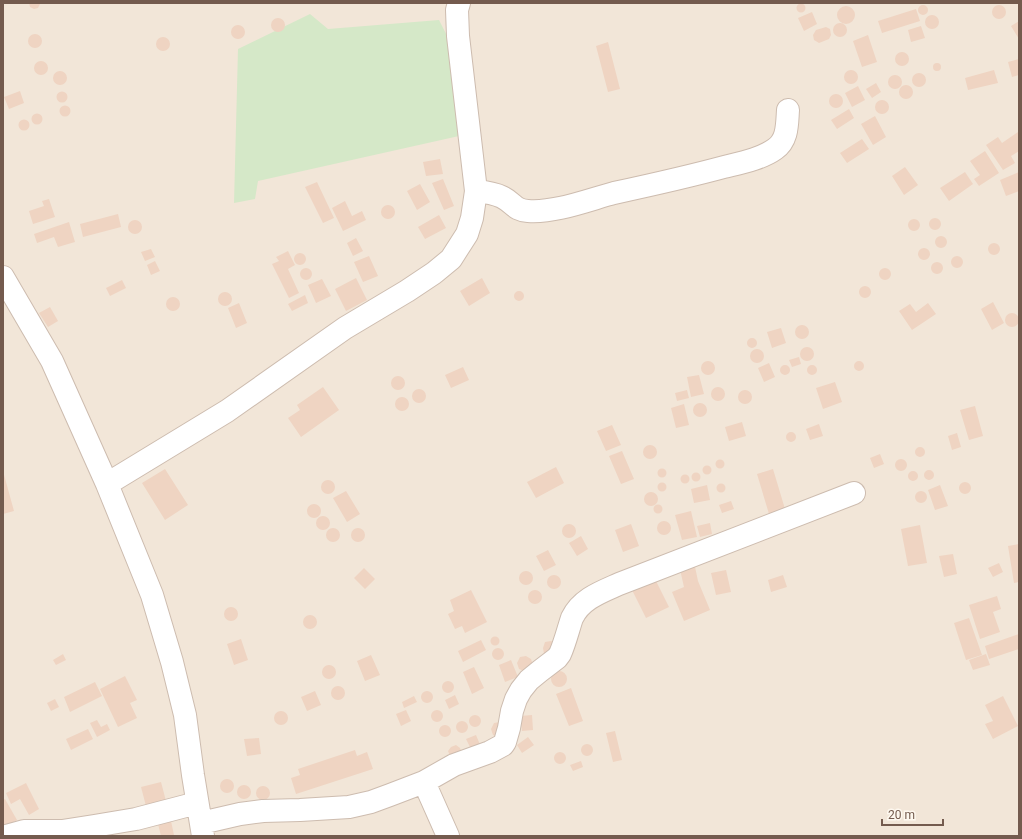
<svg xmlns="http://www.w3.org/2000/svg" width="1022" height="839" font-family="Roboto,sans-serif">
<style>
.residential{fill:#f2e6d8}
.green{fill:#d5e8c8}
.building{fill:#efd4c2}
.lines{fill:none;stroke-linecap:round;stroke-linejoin:round}
.minor-casing{stroke:#cdbcaf;stroke-width:24}
.minor{stroke:#fff;stroke-width:22}
</style>
<rect width="100%" height="100%" fill="#fbf4e9"/>
<path class="residential" d="M3 3H1019V836H3Z"/>
<path class="green" d="M310 14 328 29 439 20 471 83 459 136 258 181 255 199 234 203 238 49Z"/>
<path class="building" d="M29 3H40V4L38 8 34 9 30 7Z
M796.5 8a4.5 4.5 0 1 1 9 0a4.5 4.5 0 1 1-9 0Z
M918 10a5 5 0 1 1 10 0a5 5 0 1 1-10 0Z
M992 12a7 7 0 1 1 14 0a7 7 0 1 1-14 0Z
M837 15a9 9 0 1 1 18 0a9 9 0 1 1-18 0Z
M916 9 920 21 882 33 878 21Z
M812 12 817 24 804 31 798 18Z
M925 22a7 7 0 1 1 14 0a7 7 0 1 1-14 0Z
M271 25a7 7 0 1 1 14 0a7 7 0 1 1-14 0Z
M1019 21V39L1011 26Z
M833 30a7 7 0 1 1 14 0a7 7 0 1 1-14 0Z
M231 32a7 7 0 1 1 14 0a7 7 0 1 1-14 0Z
M921 26 925 38 911 42 908 30Z
M826 27 830 29 831 35 829 39 819 43 814 40 813 35 816 30Z
M28 41a7 7 0 1 1 14 0a7 7 0 1 1-14 0Z
M868 35 877 62 862 67 853 41Z
M156 44a7 7 0 1 1 14 0a7 7 0 1 1-14 0Z
M608 42 620 89 608 92 596 46Z
M895 59a7 7 0 1 1 14 0a7 7 0 1 1-14 0Z
M1019 59V75L1012 77 1008 62Z
M34 68a7 7 0 1 1 14 0a7 7 0 1 1-14 0Z
M933 67a4 4 0 1 1 8 0a4 4 0 1 1-8 0Z
M994 70 998 83 968 90 965 78Z
M844 77a7 7 0 1 1 14 0a7 7 0 1 1-14 0Z
M53 78a7 7 0 1 1 14 0a7 7 0 1 1-14 0Z
M912 80a7 7 0 1 1 14 0a7 7 0 1 1-14 0Z
M888 82a7 7 0 1 1 14 0a7 7 0 1 1-14 0Z
M876 83 881 92 872 98 866 89Z
M899 92a7 7 0 1 1 14 0a7 7 0 1 1-14 0Z
M858 86 865 100 852 107 845 93Z
M20 91 24 103 9 109 4 97Z
M56.5 97a5.5 5.5 0 1 1 11 0a5.5 5.5 0 1 1-11 0Z
M829 101a7 7 0 1 1 14 0a7 7 0 1 1-14 0Z
M875 107a7 7 0 1 1 14 0a7 7 0 1 1-14 0Z
M59.5 111a5.5 5.5 0 1 1 11 0a5.5 5.5 0 1 1-11 0Z
M849 109 854 118 837 129 831 120Z
M31.5 119a5.5 5.5 0 1 1 11 0a5.5 5.5 0 1 1-11 0Z
M875 116 886 137 873 145 861 124Z
M18.5 125a5.5 5.5 0 1 1 11 0a5.5 5.5 0 1 1-11 0Z
M1018 132 1019 151 1011 156 1015 163 1003 170 986 145 998 137 1002 143Z
M862 139 869 149 847 163 840 153Z
M985 151 999 173 979 186 974 179 980 175 970 161Z
M440 159 443 174 426 176 423 162Z
M905 167 918 185 904 195 892 176Z
M965 172 973 184 949 201 940 188Z
M1019 172V191L1006 196 1000 180Z
M443 179 454 206 444 210 432 183Z
M317 182 334 218 323 223 305 187Z
M420 184 430 202 417 210 407 191Z
M49 199 55 217 33 224 29 211 44 206 42 201Z
M345 201 352 216 362 211 366 220 343 231 332 208Z
M381 212a7 7 0 1 1 14 0a7 7 0 1 1-14 0Z
M118 214 121 227 83 237 80 224Z
M439 215 446 228 425 239 418 227Z
M929 224a6 6 0 1 1 12 0a6 6 0 1 1-12 0Z
M908 225a6 6 0 1 1 12 0a6 6 0 1 1-12 0Z
M128 227a7 7 0 1 1 14 0a7 7 0 1 1-14 0Z
M69 222 75 242 58 247 54 237 37 243 34 234Z
M935 242a6 6 0 1 1 12 0a6 6 0 1 1-12 0Z
M356 238 363 251 353 256 347 243Z
M988 249a6 6 0 1 1 12 0a6 6 0 1 1-12 0Z
M918 254a6 6 0 1 1 12 0a6 6 0 1 1-12 0Z
M151 249 155 257 145 261 141 252Z
M288 251 295 265 288 269 299 293 289 298 272 264 279 261 276 257Z
M294 259a6 6 0 1 1 12 0a6 6 0 1 1-12 0Z
M951 262a6 6 0 1 1 12 0a6 6 0 1 1-12 0Z
M369 256 378 276 363 282 354 262Z
M155 261 160 271 151 275 147 265Z
M931 268a6 6 0 1 1 12 0a6 6 0 1 1-12 0Z
M879 274a6 6 0 1 1 12 0a6 6 0 1 1-12 0Z
M300 274a6 6 0 1 1 12 0a6 6 0 1 1-12 0Z
M356 278 367 300 346 311 335 289Z
M482 278 490 293 469 306 460 291Z
M322 279 331 296 316 303 308 285Z
M122 280 126 288 110 296 106 288Z
M859 292a6 6 0 1 1 12 0a6 6 0 1 1-12 0Z
M514 296a5 5 0 1 1 10 0a5 5 0 1 1-10 0Z
M218 299a7 7 0 1 1 14 0a7 7 0 1 1-14 0Z
M305 295 308 303 292 311 288 304Z
M166 304a7 7 0 1 1 14 0a7 7 0 1 1-14 0Z
M993 302 1004 323 992 330 981 309Z
M239 303 247 323 236 328 228 308Z
M928 303 936 314 912 330 899 311 910 304 916 312Z
M50 307 58 321 48 327 39 313Z
M1005 320a7 7 0 1 1 14 0a7 7 0 1 1-14 0Z
M795 332a7 7 0 1 1 14 0a7 7 0 1 1-14 0Z
M781 328 786 343 772 348 767 332Z
M747 343a5 5 0 1 1 10 0a5 5 0 1 1-10 0Z
M800 354a7 7 0 1 1 14 0a7 7 0 1 1-14 0Z
M750 356a7 7 0 1 1 14 0a7 7 0 1 1-14 0Z
M799 357 801 364 792 367 789 360Z
M854 366a5 5 0 1 1 10 0a5 5 0 1 1-10 0Z
M701 368a7 7 0 1 1 14 0a7 7 0 1 1-14 0Z
M769 363 775 377 764 382 758 368Z
M807 370a5 5 0 1 1 10 0a5 5 0 1 1-10 0Z
M780 370a5 5 0 1 1 10 0a5 5 0 1 1-10 0Z
M463 367 469 380 451 388 445 375Z
M699 375 704 394 691 397 687 377Z
M391 383a7 7 0 1 1 14 0a7 7 0 1 1-14 0Z
M835 382 842 402 823 409 816 388Z
M323 387 339 410 301 437 288 418 300 410 297 405Z
M711 394a7 7 0 1 1 14 0a7 7 0 1 1-14 0Z
M412 396a7 7 0 1 1 14 0a7 7 0 1 1-14 0Z
M687 390 689 398 677 401 675 393Z
M738 397a7 7 0 1 1 14 0a7 7 0 1 1-14 0Z
M395 404a7 7 0 1 1 14 0a7 7 0 1 1-14 0Z
M693 410a7 7 0 1 1 14 0a7 7 0 1 1-14 0Z
M684 404 689 425 676 428 671 408Z
M975 406 983 436 969 440 960 410Z
M742 422 746 436 729 441 725 427Z
M819 424 823 436 810 440 806 429Z
M612 425 621 445 606 451 597 431Z
M786 437a5 5 0 1 1 10 0a5 5 0 1 1-10 0Z
M957 433 961 447 952 450 948 436Z
M643 452a7 7 0 1 1 14 0a7 7 0 1 1-14 0Z
M915 452a5 5 0 1 1 10 0a5 5 0 1 1-10 0Z
M622 451 634 479 621 484 609 456Z
M880 454 884 464 874 468 870 458Z
M895 465a6 6 0 1 1 12 0a6 6 0 1 1-12 0Z
M715.5 464a4.5 4.5 0 1 1 9 0a4.5 4.5 0 1 1-9 0Z
M702.5 470a4.5 4.5 0 1 1 9 0a4.5 4.5 0 1 1-9 0Z
M556 467 564 483 536 498 527 482Z
M657.5 473a4.5 4.5 0 1 1 9 0a4.5 4.5 0 1 1-9 0Z
M165 469 188 505 165 520 142 483Z
M773 469 785 509 769 514 757 474Z
M924 475a5 5 0 1 1 10 0a5 5 0 1 1-10 0Z
M908 476a5 5 0 1 1 10 0a5 5 0 1 1-10 0Z
M3 471 14 511 3 514Z
M691.5 477a4.5 4.5 0 1 1 9 0a4.5 4.5 0 1 1-9 0Z
M680.5 479a4.5 4.5 0 1 1 9 0a4.5 4.5 0 1 1-9 0Z
M321 487a7 7 0 1 1 14 0a7 7 0 1 1-14 0Z
M959 488a6 6 0 1 1 12 0a6 6 0 1 1-12 0Z
M657.5 487a4.5 4.5 0 1 1 9 0a4.5 4.5 0 1 1-9 0Z
M716.5 488a4.5 4.5 0 1 1 9 0a4.5 4.5 0 1 1-9 0Z
M707 485 710 500 694 503 691 489Z
M940 485 948 506 935 510 928 490Z
M915 497a6 6 0 1 1 12 0a6 6 0 1 1-12 0Z
M346 491 360 514 347 522 333 498Z
M644 499a7 7 0 1 1 14 0a7 7 0 1 1-14 0Z
M731 501 734 509 722 513 719 505Z
M307 511a7 7 0 1 1 14 0a7 7 0 1 1-14 0Z
M653.5 509a4.5 4.5 0 1 1 9 0a4.5 4.5 0 1 1-9 0Z
M691 511 697 537 682 540 675 515Z
M316 523a7 7 0 1 1 14 0a7 7 0 1 1-14 0Z
M657 528a7 7 0 1 1 14 0a7 7 0 1 1-14 0Z
M710 523 712 534 700 537 697 526Z
M631 524 639 546 623 552 615 530Z
M562 531a7 7 0 1 1 14 0a7 7 0 1 1-14 0Z
M920 525 927 563 908 566 901 529Z
M351 535a7 7 0 1 1 14 0a7 7 0 1 1-14 0Z
M326 535a7 7 0 1 1 14 0a7 7 0 1 1-14 0Z
M581 536 588 549 577 556 569 543Z
M1019 544V582L1014 583 1008 546Z
M548 550 556 565 544 571 536 556Z
M953 554 957 574 944 577 939 556Z
M694 562 698 581 710 610 684 621 672 592 684 587 679 565Z
M999 563 1003 572 993 577 988 568Z
M364 568 375 579 365 589 354 578Z
M726 570 731 592 716 595 711 573Z
M519 578a7 7 0 1 1 14 0a7 7 0 1 1-14 0Z
M652 573 669 607 646 618 629 584Z
M783 575 787 587 771 592 768 580Z
M547 582a7 7 0 1 1 14 0a7 7 0 1 1-14 0Z
M471 590 487 622 465 633 462 626 455 629 448 614 454 611 450 600Z
M528 597a7 7 0 1 1 14 0a7 7 0 1 1-14 0Z
M997 596 1001 609 993 612 1000 632 980 639 969 605Z
M224 614a7 7 0 1 1 14 0a7 7 0 1 1-14 0Z
M303 622a7 7 0 1 1 14 0a7 7 0 1 1-14 0Z
M969 618 982 655 966 660 954 623Z
M1019 634V649L989 659 985 646Z
M490.5 641a4.5 4.5 0 1 1 9 0a4.5 4.5 0 1 1-9 0Z
M241 639 248 660 234 665 227 644Z
M481 640 486 650 463 662 458 651Z
M551 641 557 644 550 656 544 654 543 648 545 642Z
M492 654a6 6 0 1 1 12 0a6 6 0 1 1-12 0Z
M63 654 66 660 56 665 53 660Z
M986 654 990 665 973 670 969 660Z
M371 655 380 675 365 681 357 661Z
M526 656 531 659 533 665 524 671 519 669 517 663 520 657Z
M511 660 518 677 505 682 499 665Z
M322 672a7 7 0 1 1 14 0a7 7 0 1 1-14 0Z
M474 667 484 688 472 694 463 672Z
M551 679a8 8 0 1 1 16 0a8 8 0 1 1-16 0Z
M125 676 137 700 130 703 137 718 118 727 100 689Z
M442 687a6 6 0 1 1 12 0a6 6 0 1 1-12 0Z
M95 682 102 696 70 712 64 697Z
M331 693a7 7 0 1 1 14 0a7 7 0 1 1-14 0Z
M571 688 583 721 569 726 556 694Z
M421 697a6 6 0 1 1 12 0a6 6 0 1 1-12 0Z
M315 691 321 705 307 711 301 697Z
M455 695 459 704 449 709 445 700Z
M414 696 417 702 404 708 402 702Z
M1003 696 1018 726 993 739 985 724 993 721 985 705Z
M55 699 59 707 51 711 47 703Z
M431 716a6 6 0 1 1 12 0a6 6 0 1 1-12 0Z
M406 710 411 721 401 726 396 714Z
M274 718a7 7 0 1 1 14 0a7 7 0 1 1-14 0Z
M469 721a6 6 0 1 1 12 0a6 6 0 1 1-12 0Z
M532 715 533 730 522 731 520 716Z
M97 720 101 727 107 724 110 730 97 737 90 723Z
M456 727a6 6 0 1 1 12 0a6 6 0 1 1-12 0Z
M500 722 498 737 493 735 491 729 494 723Z
M439 731a6 6 0 1 1 12 0a6 6 0 1 1-12 0Z
M88 729 93 739 71 750 66 739Z
M615 731 622 760 613 762 606 733Z
M476 735 481 747 472 751 466 739Z
M528 737 534 745 522 753 517 745Z
M259 738 261 754 247 756 244 739Z
M581 750a6 6 0 1 1 12 0a6 6 0 1 1-12 0Z
M456 745 460 748 462 753 450 756 448 751 451 747Z
M355 750 357 756 367 752 373 769 296 794 291 778 300 775 298 769Z
M554 758a6 6 0 1 1 12 0a6 6 0 1 1-12 0Z
M581 761 583 767 573 771 570 765Z
M220 786a7 7 0 1 1 14 0a7 7 0 1 1-14 0Z
M161 782 166 801 146 806 141 787Z
M26 783 39 809 29 815 20 799 11 804 6 793Z
M237 792a7 7 0 1 1 14 0a7 7 0 1 1-14 0Z
M256 793a7 7 0 1 1 14 0a7 7 0 1 1-14 0Z
M5 799 17 820 4 828 3 800Z
M171 821 174 835 168 836H161L158 824Z"/>
<g class="lines">
<defs>
<path id="minor" d="M476 191C485 192 494 193 502 197 514 203 514 210 528 211 555 213 588 200 614 193 651 185 687 177 724 167 740 163 761 159 775 149 788 140 787 124 788 110
M3 277 52 361 107 484 152 595 172 662 185 715 193 775 203 836
M107 484 227 411 345 328 407 291 434 273 451 259 467 234 472 218 476 191 458 36 457 10 459 3
M424 782 448 836
M201 823 240 814 263 811 300 810 349 807 371 802 390 795 424 782 454 765 490 752 503 745 505 742 509 728 512 711 516 699 521 690 529 680 540 671 557 658 560 654C565 643 568 630 572 618 581 599 601 592 619 584L854 493
M6 836 24 831H62L94 826 136 819 197 803"/>
</defs>
<use href="#minor" class="minor-casing"/>
<use href="#minor" class="minor"/>
</g>
<rect width="1022" height="839" fill="none" stroke="#745b4e" stroke-width="8"/>
<path d="M882 819v6h61v-6" fill="none" stroke="#745b4e" stroke-width="2"/>
<text x="888" y="819" font-size="12" fill="#745b4e" stroke="#fef8ef" stroke-width="3" paint-order="stroke">20 m</text>
</svg>
